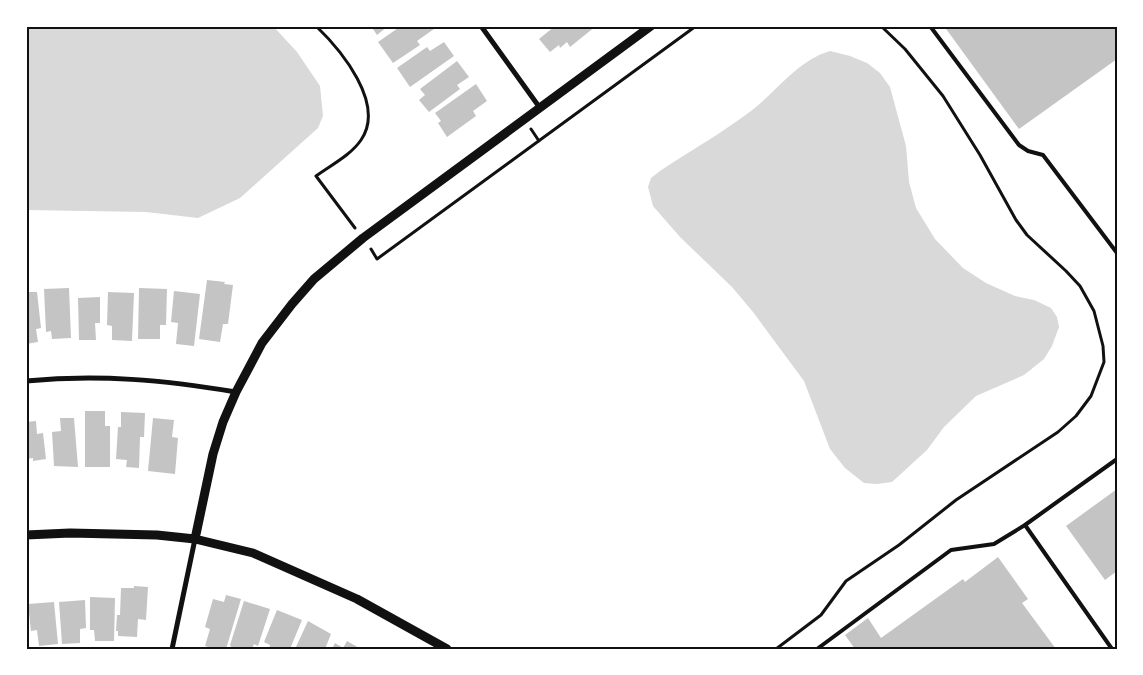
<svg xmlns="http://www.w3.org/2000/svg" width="1143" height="675" font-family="'Titillium Web',sans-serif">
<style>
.water{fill:#d9d9d9}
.building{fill:#c4c4c4}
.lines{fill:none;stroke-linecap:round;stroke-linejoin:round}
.path{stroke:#111;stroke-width:3}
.service{stroke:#111;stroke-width:4}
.minor{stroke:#111;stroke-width:5}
.tertiary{stroke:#111;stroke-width:9}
.neatline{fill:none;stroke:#111;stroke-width:2}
</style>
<rect width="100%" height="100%" fill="#fff"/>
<path class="water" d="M26 26H273L297 52 320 86 323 116 318 128 240 198 198 218 146 212 26 210Z
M830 51 850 56 867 63 880 73 890 87 906 146 909 182 916 208 935 239 963 268 986 283 1015 296 1034 300 1051 308 1057 317 1059 327 1052 346 1044 359 1024 375 976 396 944 427 927 450 892 482 877 484 864 483 845 468 830 449 804 381 753 312 732 287 680 237 653 206 648 187 651 178 660 171C690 151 722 133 751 111 776 92 798 60 830 51Z"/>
<path class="building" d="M371 26H388L377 35Z
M401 26H432L434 29 417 41 420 45 393 63 378 42Z
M555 26H596L570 47 567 42 560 48 559 45 550 52 539 39Z
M944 26H1117V59L1019 129Z
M444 42 454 56 410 87 397 68 427 47 430 51Z
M457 61 469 77 457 85 460 89 429 112 419 100 425 95 420 89Z
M476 84 487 101 473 111 476 116 447 137 438 123 441 121 435 113Z
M207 280 225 282 224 284 233 285 228 324H223L220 342 199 339Z
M26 286 28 292H37L41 328 36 329 38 342 26 344Z
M69 288 71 338 52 339 51 331 46 332 44 289Z
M139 288 167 289 166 325H160V339H138Z
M174 291 200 294 194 346 176 344 178 323 171 322Z
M108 292 134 293 132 341 112 340V326L107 325Z
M100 297V323H95L96 340H79L78 298Z
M85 411H105V426H110V467H85Z
M121 412 145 413 144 437H140L139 468 126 467 127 460 116 459 118 427H121Z
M60 418H74L78 467 54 466 52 432 61 431Z
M153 418 174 420 172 437 178 438 175 474 148 471Z
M36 421 37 434 43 433 46 459 33 461V458L26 459V422Z
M1117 489V571L1105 580 1066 526Z
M998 557 1028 599 1022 603 1056 649H855L845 635 868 618 881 638 963 579 965 582Z
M134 586 148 587 146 620 138 619 137 637 118 636V631H116L117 615H120L121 588H134Z
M226 595 241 599 226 649H215L205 646 210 629 205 627 213 599 224 602Z
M90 597 115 598 114 641H95L94 630H90Z
M85 600 86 628 80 629V643L62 644 59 602Z
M244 601 270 609 258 646 254 644 252 649H230L231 646 230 645Z
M54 602 58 644 39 646 37 630 31 631 28 604Z
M277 610 302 620 290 649H269L270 645 264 642Z
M308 621 331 634 325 649H295Z
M347 641 361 649H332L335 643 343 648Z"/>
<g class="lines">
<path class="path" d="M316 26C341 50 386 104 361 140 351 155 331 165 316 176L355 228
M531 129 539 141
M371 249 377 259 696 26
M776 649 821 615 846 581 899 545 956 500 1058 432 1076 416 1091 396 1104 362 1103 346 1094 311 1080 286 1066 271 1027 235 1016 220 980 155 943 96 905 49 881 26"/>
<path class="service" d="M930 26 1019 145 1028 151 1043 155 1117 253
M1025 525 1117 459
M817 649 951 550 994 544 1025 525 1112 649"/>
<path class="minor" d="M481 26 540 108
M26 381C99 374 164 380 236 392
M172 649 195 539"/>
<path class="tertiary" d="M26 535 70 533 157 535 195 539 253 553 357 599 447 649
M195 539 213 454 223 422 236 392 262 343 292 304 314 279 363 238 651 26"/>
</g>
<rect width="1143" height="675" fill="none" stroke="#ffffff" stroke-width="55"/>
<rect x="28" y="28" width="1088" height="620" class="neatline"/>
</svg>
